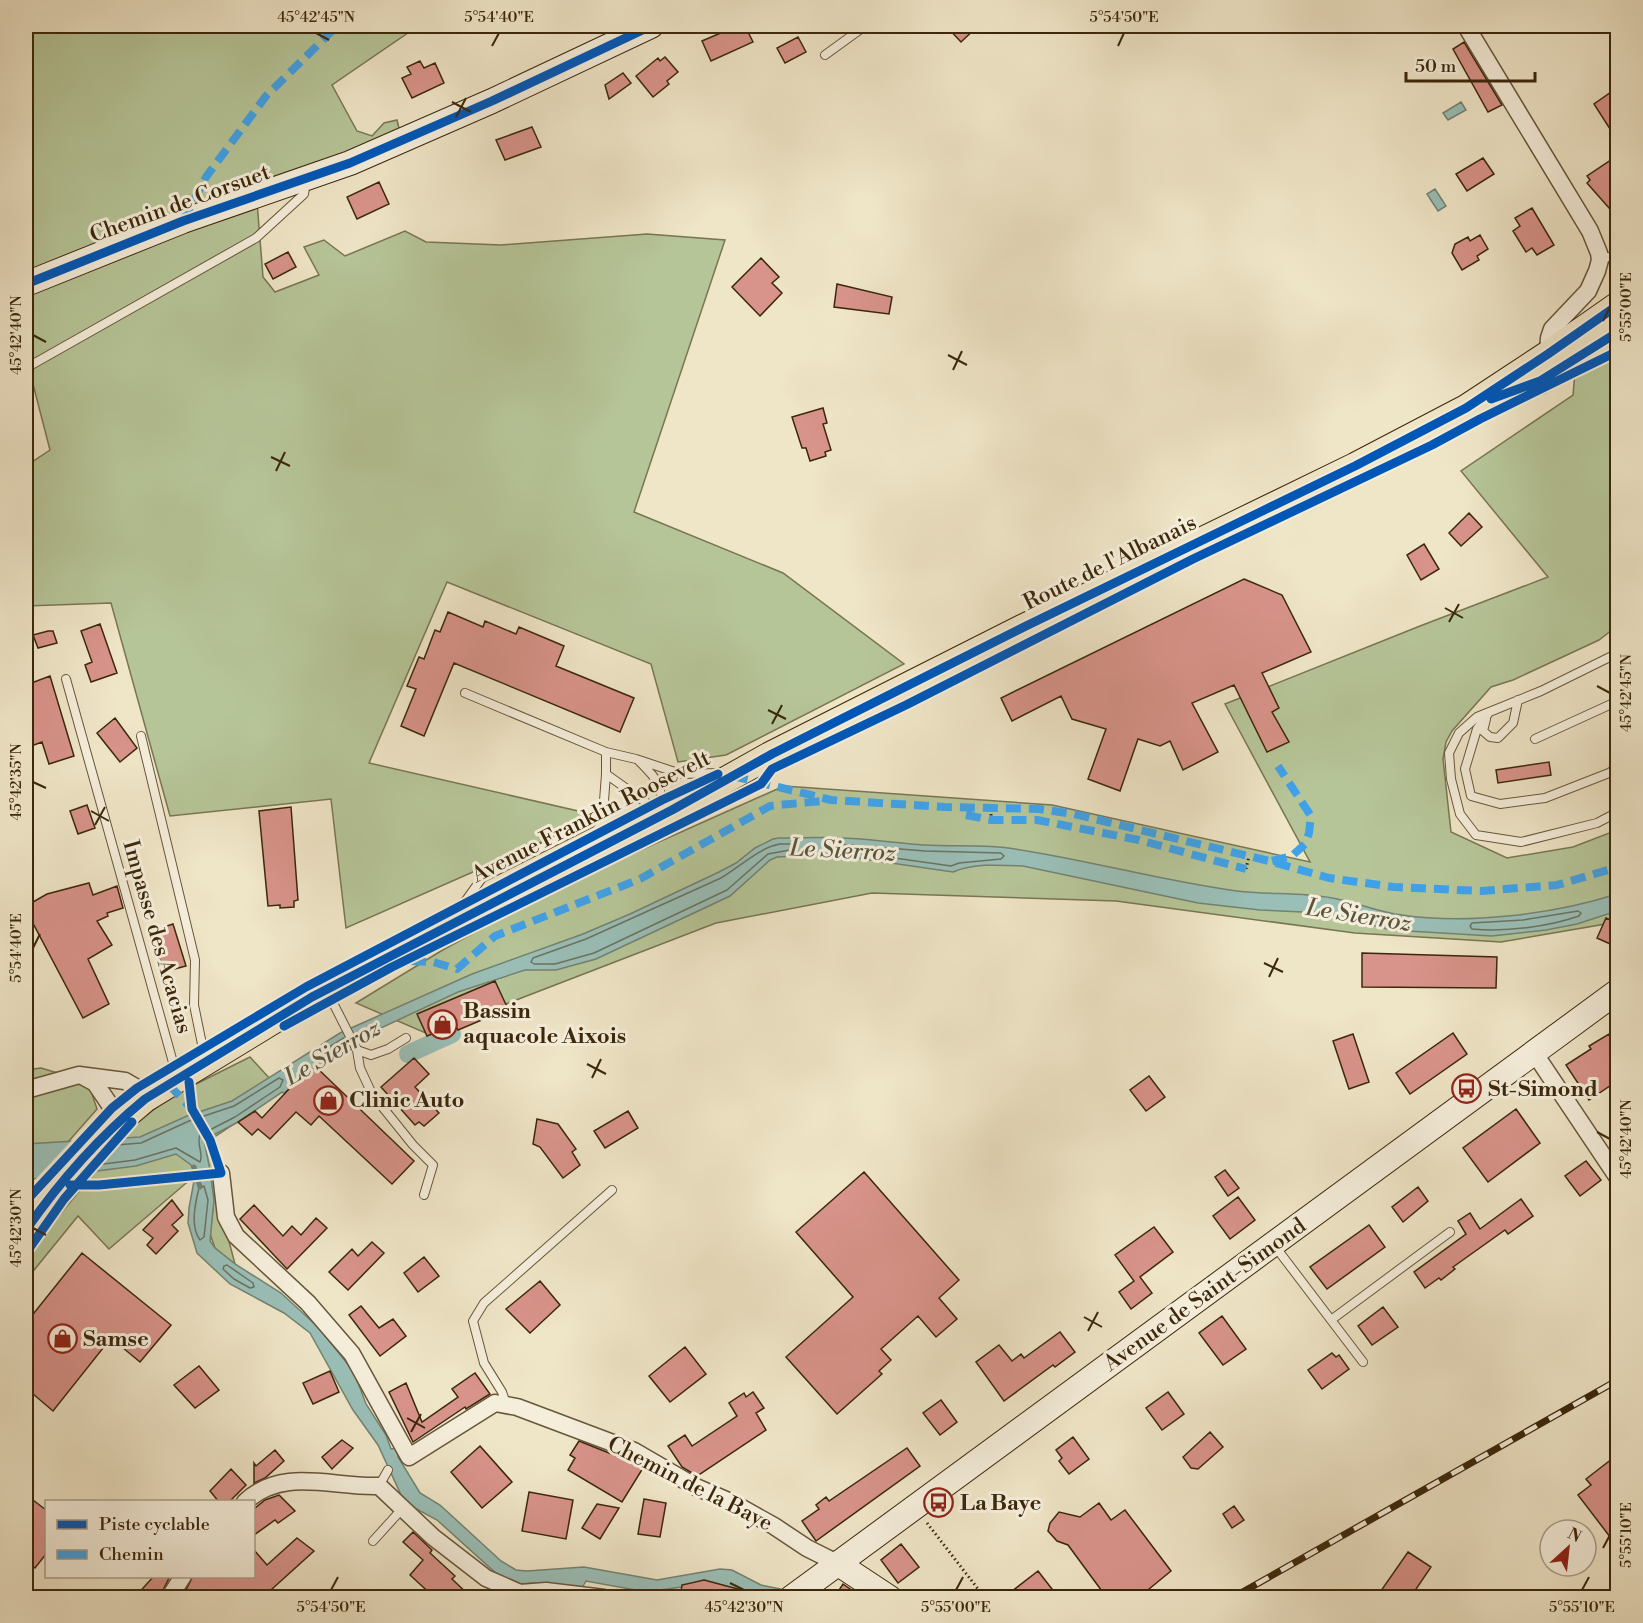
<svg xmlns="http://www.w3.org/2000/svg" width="1643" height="1623" font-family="'Libre Bodoni',serif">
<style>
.green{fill:#b6c598;stroke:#787652;stroke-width:1.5}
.water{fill:#9abfb7;stroke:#748272;stroke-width:1.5}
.pier{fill:#efe5c7}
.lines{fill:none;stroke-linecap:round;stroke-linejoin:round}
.shore{stroke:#6a7361;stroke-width:1.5}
.stream{stroke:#748272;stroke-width:5}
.canal{stroke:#9abfb7;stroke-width:18}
.building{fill:#d8938a;stroke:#3b270b;stroke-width:1.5}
.lane-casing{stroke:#68563a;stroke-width:10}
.street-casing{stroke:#68563a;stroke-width:19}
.secondary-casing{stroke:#3b270b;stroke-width:26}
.primary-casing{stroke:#3b270b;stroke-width:28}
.path{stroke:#3b270b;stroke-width:3;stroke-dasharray:1.5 3;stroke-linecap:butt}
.lane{stroke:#f5eedb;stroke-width:8}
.street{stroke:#f5eedb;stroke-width:16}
.secondary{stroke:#f5eedb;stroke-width:24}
.primary{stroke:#efe5c7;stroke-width:26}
.rail-casing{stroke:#3b270b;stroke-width:7}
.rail{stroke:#f5eedb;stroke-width:4.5;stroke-dasharray:14;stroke-linecap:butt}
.quiet{stroke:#3fa2e9;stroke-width:8;stroke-dasharray:15 8;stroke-linecap:butt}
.cycleway-casing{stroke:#f5eedb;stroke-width:13}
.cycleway{stroke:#0057b8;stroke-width:9}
.ticks{fill:none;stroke:#3b270b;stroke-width:2}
.labels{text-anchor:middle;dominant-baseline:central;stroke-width:6;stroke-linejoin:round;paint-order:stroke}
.street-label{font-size:22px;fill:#3b270b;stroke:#f5eedb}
.poi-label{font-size:22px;font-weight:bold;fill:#3b270b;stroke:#f5eedb;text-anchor:start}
.water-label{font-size:24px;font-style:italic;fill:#58553f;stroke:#f5eedb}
.neatline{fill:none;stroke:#3b270b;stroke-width:2}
.ticks-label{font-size:15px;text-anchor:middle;fill:#3b270b}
</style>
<rect width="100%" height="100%" fill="#efe5c7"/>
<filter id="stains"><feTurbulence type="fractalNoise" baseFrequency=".00333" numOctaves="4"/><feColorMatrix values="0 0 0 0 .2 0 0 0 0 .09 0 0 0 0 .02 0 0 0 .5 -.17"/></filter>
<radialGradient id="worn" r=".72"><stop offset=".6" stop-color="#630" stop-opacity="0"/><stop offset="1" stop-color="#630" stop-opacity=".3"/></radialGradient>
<path class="green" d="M26 26H418L332 85 357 131 372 136 384 123 397 120 401 137 256 189 263 277 275 292 319 275 304 247 324 240 345 256 405 231 426 242 501 245 647 234 725 240 634 512 783 573 904 664 726 755 678 762 651 664 447 582 369 763 600 816 346 928 331 799 170 816 111 603 26 606V466L50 450 26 357Z
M1617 344V626L1599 640 1513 680 1491 687 1452 731 1446 742 1443 759 1451 832 1507 858 1573 847 1617 830V922L1501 942 1355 933 1116 901 872 893 716 923 428 1034 356 1003 441 951 549 891 784 786 1052 805 1310 862 1225 704 1420 626 1548 577 1461 471 1573 395 1575 372Z
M250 1057 282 1092 210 1140 221 1173 226 1230 235 1264 215 1248 210 1234 213 1209 199 1181 192 1178 109 1249 78 1216 26 1280V1256L130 1129 168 1098Z
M41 1068 88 1082 97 1109 68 1142 26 1185V1070Z"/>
<path class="water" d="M1461 102 1466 110 1448 120 1443 113Z
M1435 189 1446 206 1438 211 1427 194Z
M779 838C800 838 822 837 843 838 870 839 897 843 924 845 955 847 984 844 1015 849 1089 860 1162 881 1237 891 1268 895 1301 892 1332 898 1356 902 1378 912 1402 915 1467 925 1555 914 1617 894V911L1577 924 1546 930 1492 936 1391 930 1324 913 1260 910 1198 903 1023 866C1001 865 974 863 953 872L829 854 777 857 770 860 730 896 596 959 556 970H525L458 992 353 1041 357 1046 318 1070 315 1068 287 1086 289 1089 284 1093 282 1092 238 1122 204 1140 210 1170 194 1173 191 1165 176 1154 136 1166 26 1180V1144L140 1137 187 1116 232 1101 340 1033 472 974 583 934 630 914 719 872 736 863 755 848 773 839Z
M211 1179 214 1200 210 1241 215 1248 235 1264 281 1293 318 1327 354 1372 366 1404 386 1435 391 1449 397 1448 398 1457 420 1493 440 1505 501 1561 516 1570 527 1571 584 1567 657 1580 720 1569 732 1570 761 1585 780 1589 770 1597H764L704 1580 689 1586V1584L682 1585V1587L660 1590 652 1593 586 1581 582 1588 535 1583 517 1584 498 1575 437 1520 411 1506 402 1497 378 1445 353 1410 310 1333 284 1313 230 1284 197 1253 188 1223 189 1208 194 1181Z"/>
<path class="pier" d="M122 1135 87 1175 32 1183 74 1138Z"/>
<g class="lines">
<path class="shore" d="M780 844H791L793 848 790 850 768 854 727 890 594 953 555 964H534L531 962 533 958 586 939 721 878C740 867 760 847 780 844Z
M837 844 925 851 1001 853 1004 856 1001 859 959 863 951 866 838 850 836 847Z
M1578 911 1581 913 1579 916C1547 927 1507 932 1472 929L1470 926 1472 923 1523 920Z
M344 1038 314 1056 313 1060 319 1062 347 1044
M96 1165 135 1160 176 1148 200 1162C204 1154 196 1144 200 1135L235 1117 280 1087 283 1080 279 1078 234 1106 189 1121 141 1143 116 1145
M204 1186 208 1200 204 1237 200 1240C190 1227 195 1204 199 1188Z
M227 1265 253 1283 254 1287 250 1288 234 1279 223 1269 224 1266Z"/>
<path class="stream" d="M194 1167 200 1187"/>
<path class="canal" d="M408 1054 452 1034"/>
</g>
<path class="building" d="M737 26H745L753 42 711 61 702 41Z
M946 26H978L961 42Z
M798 37 806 52 785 63 777 48Z
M1464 42 1502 105 1488 112 1453 49Z
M665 57 678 72 667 81 669 84 653 97 636 76 658 58 660 61Z
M420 61 424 68 435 63 444 83 412 98 402 78 411 74 407 67Z
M623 73 631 83 609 99 605 85Z
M1617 88V140L1594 104Z
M532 127 541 147 505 160 496 140Z
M1617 156V217L1587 183 1590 180 1587 176Z
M1483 158 1494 174 1467 191 1456 174Z
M379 182 389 204 357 219 347 197Z
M1532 208 1554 245 1537 255 1532 248 1526 252 1513 231 1520 226 1515 218Z
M1480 235 1488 249 1477 256 1479 260 1462 270 1452 253 1455 244 1468 237 1470 241Z
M288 252 296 267 273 279 265 264Z
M761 258 779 277 772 283 782 293 760 316 732 287Z
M837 284 892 297 889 314 834 307Z
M823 408 827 423 823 424 831 450 825 452 826 456 810 461 806 448H802L792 417Z
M1469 513 1482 527 1461 546 1449 533Z
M1424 544 1439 569 1421 580 1407 555Z
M1244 579 1282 595 1311 652 1262 673 1279 708 1272 712 1289 742 1267 752 1234 685 1192 703 1218 752 1183 770 1170 741 1160 746 1138 739 1120 791 1088 779 1106 729 1072 719 1061 696 1012 721 1001 698Z
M448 612 483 627 485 621 516 634 519 627 564 646 556 666 634 698 620 732 454 663 424 736 401 726 416 689 407 686 419 657 424 659 435 630 440 632Z
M100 624 117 673 91 682 85 665 92 662 81 631Z
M48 631H53L57 643 38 648 33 635Z
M50 676 74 756 49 764 42 742 26 748V685Z
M115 718 137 748 120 762 97 733Z
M1549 762 1551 775 1498 783 1496 770Z
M87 805 95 828 78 834 70 811Z
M291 807 298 900 294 901V907L280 908V905L268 906 259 811Z
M89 883 93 895 117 886 123 908 107 913 108 916 97 921 112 945 88 959 109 1004 83 1018 26 910V906L47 894Z
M1606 918 1617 923V947L1597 938Z
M173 924 186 966 163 972 152 931Z
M1362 953 1497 957 1496 988 1362 987Z
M495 981 508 1009 458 1030 455 1025 427 1036 417 1014Z
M1453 1033 1467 1054 1410 1094 1396 1073Z
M1353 1034 1369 1082 1349 1089 1333 1041Z
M1609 1034 1617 1046V1081L1589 1100 1566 1065 1591 1049 1589 1046Z
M414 1058 429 1074 415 1087 439 1113 424 1126 419 1122 415 1125 381 1087Z
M316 1067 414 1161 392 1184 319 1116 311 1125 296 1112 270 1139 258 1129 252 1135 238 1122 255 1111 262 1118 289 1089 288 1086Z
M1149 1076 1165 1097 1146 1111 1130 1090Z
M1516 1109 1540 1143 1488 1182 1463 1148Z
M628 1111 638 1128 605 1148 594 1131Z
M537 1119 558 1124 576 1149 572 1152 580 1165 563 1178 540 1147 533 1144Z
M1586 1161 1601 1180 1580 1196 1565 1176Z
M1225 1170 1239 1188 1228 1196 1215 1177Z
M864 1172 959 1280 939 1298 957 1319 936 1337 918 1316 881 1349 891 1360 879 1371 882 1374 837 1414 786 1357 853 1297 796 1232Z
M1418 1187 1428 1201 1403 1222 1392 1207Z
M1238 1197 1255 1220 1230 1239 1213 1216Z
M1521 1199 1533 1216 1508 1234 1505 1230 1453 1267 1455 1269 1441 1280 1439 1278 1425 1288 1414 1272 1466 1234 1458 1221 1470 1213 1480 1229Z
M172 1200 183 1215 172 1225 178 1231 156 1254 147 1245 153 1238 143 1230Z
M254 1205 283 1236 292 1226 301 1235 316 1218 327 1228 287 1269 240 1219Z
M1369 1225 1385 1247 1327 1289 1310 1267Z
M1154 1227 1173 1252 1140 1277 1152 1293 1131 1309 1119 1292 1134 1281 1115 1255Z
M372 1242 384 1253 348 1290 329 1272 352 1249 358 1256Z
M82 1253 171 1325 140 1362 111 1338 53 1411 26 1388V1323Z
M424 1257 439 1276 418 1292 404 1273Z
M540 1281 560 1305 530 1333 506 1309Z
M361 1306 379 1328 393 1319 406 1336 380 1356 349 1315Z
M1383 1307 1398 1327 1372 1345 1358 1326Z
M1222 1316 1246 1349 1223 1365 1199 1333Z
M1060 1332 1075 1352 1055 1367 1053 1365 1004 1401 976 1362 999 1345 1012 1361 1021 1354 1024 1358Z
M685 1347 706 1374 670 1402 649 1376Z
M1332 1353 1336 1357 1339 1355 1349 1369 1322 1389 1308 1370Z
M199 1366 219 1390 195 1408 174 1385Z
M330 1371 339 1392 313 1404 303 1383Z
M475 1373 490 1394 466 1409 465 1407 413 1442 389 1392 406 1383 422 1422 458 1397 452 1389Z
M753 1392 764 1408 756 1413 766 1430 697 1476 682 1467 668 1446 685 1435 692 1446 737 1416 729 1403 744 1393 746 1397Z
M1168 1392 1184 1414 1162 1430 1146 1408Z
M941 1400 957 1422 940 1435 923 1413Z
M1210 1432 1223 1447 1198 1469 1191 1468 1183 1457Z
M1073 1437 1089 1459 1069 1474 1059 1461 1062 1458 1056 1450Z
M342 1440 353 1448 332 1469 322 1457Z
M579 1441 629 1461 643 1468 622 1502 568 1470 575 1458 570 1455Z
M480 1446 512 1482 482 1508 451 1472Z
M907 1448 920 1466 816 1541 802 1521 819 1509 816 1505 826 1497 829 1501Z
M275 1450 284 1461 265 1478 254 1483V1463L256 1466Z
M1617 1455V1546L1578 1495 1591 1485 1586 1479Z
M231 1469 246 1485 229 1502H219L210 1491Z
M529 1492 573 1500 566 1539 522 1531Z
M279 1495 295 1511 278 1523 275 1520 254 1535V1509L265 1500Z
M644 1499 666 1503 660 1537 638 1534Z
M33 1500 46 1510V1554L35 1568 26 1560V1509Z
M1099 1503 1111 1520 1125 1510 1171 1571 1138 1598H1107L1068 1545 1057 1541 1048 1531 1050 1523 1059 1512 1080 1517Z
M597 1504 619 1508 600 1539 582 1528Z
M1234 1506 1244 1520 1232 1528 1223 1514Z
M413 1532 432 1550 430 1553 455 1576 452 1579 472 1598H435L410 1575 423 1560 403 1542Z
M297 1538 314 1551 262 1598H182L193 1576H254V1550L267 1565Z
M901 1544 919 1567 898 1583 881 1560Z
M1408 1552 1431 1567 1410 1598H1376Z
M1038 1571 1059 1598H1003Z
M154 1576H170L159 1598H134Z
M704 1580 753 1593V1598H680L682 1585Z
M843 1584 863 1598H834Z"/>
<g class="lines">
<defs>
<path id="lane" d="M825 55 865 26
M1600 260 1607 257H1618
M26 368 256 238 304 194 306 182
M1618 653 1541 691 1477 717 1459 733 1449 753 1451 779 1460 814 1476 835 1521 842 1597 823 1618 812
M66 679 174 1066
M465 693 606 752 636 759 681 774 720 773
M1488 714 1477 729 1465 769 1471 796 1500 804 1545 798 1609 773 1618 767
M1486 719 1483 731 1490 737 1498 738 1513 723 1518 700
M141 736 195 960 194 1005 203 1049
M1535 739 1618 701
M606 752V774L658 811
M638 760C659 781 660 781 663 811
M464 903 482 878 591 823 604 801 606 774
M328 993 357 1050 360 1068 372 1094 413 1145 433 1165 424 1195
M357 1050 371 1055 388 1049 406 1038
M1274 1245 1363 1362
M1331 1320 1450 1232
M506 1404 502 1392 484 1363 473 1321 484 1303 612 1190
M379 1486 388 1470
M373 1541 402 1509"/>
<path id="street" d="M1466 26 1590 231 1599 253 1600 260 1597 271 1588 291 1552 329 1549 338 1548 354
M1535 1054 1618 1178
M82 1076 95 1083 112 1108
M26 1090 79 1075 125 1081 137 1088
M221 1173 226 1217 236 1236 308 1303 352 1354 409 1457 495 1403 517 1407 634 1451 696 1487 733 1503 774 1526 807 1548 837 1563
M245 1502C283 1466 333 1488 379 1486L433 1537 486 1578 520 1593 546 1591 604 1598
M169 1598 183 1576"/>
<path id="secondary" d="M26 284 183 221 350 163 492 101 651 26
M837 1563 890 1598
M791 1598 1618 991"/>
<path id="primary" d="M1520 388 1540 381 1618 332
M26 1230C60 1181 99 1137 145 1099L312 997 672 810 772 754 1026 626 1355 466 1466 408 1548 354 1618 305"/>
</defs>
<use href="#lane" class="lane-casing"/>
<use href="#street" class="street-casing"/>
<use href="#secondary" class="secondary-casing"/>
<use href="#primary" class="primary-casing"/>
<path class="path" d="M991 820V808
M1246 869 1249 856
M927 1523 985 1598"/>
<use href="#lane" class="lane"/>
<use href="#street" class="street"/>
<use href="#secondary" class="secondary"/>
<use href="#primary" class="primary"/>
<defs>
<path id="rail" d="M1232 1598 1618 1380"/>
</defs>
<use href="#rail" class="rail-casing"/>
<use href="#rail" class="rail"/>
<path class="quiet" d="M183 221 206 177 266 96 337 26
M733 776 831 800 945 807 1039 809 1074 814 1269 861 1329 878 1394 887 1481 891 1557 885 1618 867
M966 815 991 820H1037L1139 840 1246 869
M1272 861 1292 856 1305 844 1309 833 1311 816 1278 766
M411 961 433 962 457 969 495 936 640 879 770 806 821 801
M169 1085 190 1107"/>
<defs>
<path id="cycleway" d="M26 284 183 221 350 163 492 101 651 26
M1491 399 1540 381 1618 332
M284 1026 392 967 761 784 772 769 906 705 1193 559 1432 445 1480 419 1618 351
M70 1185H99L221 1173 210 1140 192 1109 189 1082
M26 1201 112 1108 137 1088 306 987 662 800 718 774
M26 1230C60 1181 99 1137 145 1099L312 997 672 810 772 754 1026 626 1355 466 1466 408 1548 354 1618 305
M26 1253 64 1199 132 1122"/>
</defs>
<use href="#cycleway" class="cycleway-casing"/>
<use href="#cycleway" class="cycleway"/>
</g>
<path class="ticks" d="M316 33 329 40M492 46 499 33M1118 46 1124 33M452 102 471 112M456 117 466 98M1603 321 1610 307M33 335 46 342M948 355 967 365M953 370 962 351M271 457 290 466M276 471 285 452M1445 608 1463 618M1449 622 1459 604M1597 686 1610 693M768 710 786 719M772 724 782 705M33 782 46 788M91 811 109 821M95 825 105 807M33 948 40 934M1264 963 1283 972M1269 977 1278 958M587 1064 606 1074M592 1078 601 1059M1597 1132 1610 1139M33 1228 46 1235M1084 1317 1102 1327M1088 1331 1098 1312M407 1418 425 1428M411 1432 421 1414M1603 1548 1610 1535M730 1583 744 1590M331 1590 338 1577M956 1590 963 1577M1582 1590 1589 1577"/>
<defs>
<symbol id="shop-ring" viewBox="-11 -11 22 22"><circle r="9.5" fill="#f5eedb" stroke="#8f2418" stroke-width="1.5"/><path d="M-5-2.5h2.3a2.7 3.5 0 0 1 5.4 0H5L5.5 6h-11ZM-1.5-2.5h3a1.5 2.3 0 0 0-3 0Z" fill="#8f2418"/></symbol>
<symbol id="bus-ring" viewBox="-11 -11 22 22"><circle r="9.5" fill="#f5eedb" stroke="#8f2418" stroke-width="1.5"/><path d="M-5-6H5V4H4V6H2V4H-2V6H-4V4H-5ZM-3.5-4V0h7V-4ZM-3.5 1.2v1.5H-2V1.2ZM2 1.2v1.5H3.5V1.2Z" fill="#8f2418"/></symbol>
</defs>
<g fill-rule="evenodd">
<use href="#shop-ring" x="426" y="1008" width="33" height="33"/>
<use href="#bus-ring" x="1450" y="1072" width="33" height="33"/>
<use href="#shop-ring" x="312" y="1084" width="33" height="33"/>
<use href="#shop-ring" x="46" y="1322" width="33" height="33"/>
<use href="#bus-ring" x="922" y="1486" width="33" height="33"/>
</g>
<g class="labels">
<g class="street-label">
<text transform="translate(180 204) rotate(-20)">Chemin de Corsuet</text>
<text transform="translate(1110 563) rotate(-26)">Route de l'Albanais</text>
<text transform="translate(591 817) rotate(-27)">Avenue Franklin Roosevelt</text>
<text transform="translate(157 937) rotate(74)">Impasse des Acacias</text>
<text transform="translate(1205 1295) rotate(-36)">Avenue de Saint-Simond</text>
<text transform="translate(690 1484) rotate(27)">Chemin de la Baye</text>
</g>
<g class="poi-label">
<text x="463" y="1011">Bassin<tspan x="463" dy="25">aquacole Aixois</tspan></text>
<text x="1488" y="1089">St-Simond</text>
<text x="349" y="1100">Clinic Auto</text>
<text x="83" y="1339">Samse</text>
<text x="960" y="1503">La Baye</text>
</g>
<g class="water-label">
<text transform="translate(843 851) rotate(3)">Le Sierroz</text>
<text transform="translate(1359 916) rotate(9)">Le Sierroz</text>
<text transform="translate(333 1053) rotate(-30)">Le Sierroz</text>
</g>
</g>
<rect width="1643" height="1623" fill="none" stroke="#efe5c7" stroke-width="66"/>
<rect x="45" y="1500" width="210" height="78" fill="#f5eedb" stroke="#ab9e88" stroke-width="1.5"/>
<rect x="57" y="1520" width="30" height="9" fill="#0057b8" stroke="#ab9e88" stroke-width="1.5"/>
<text x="99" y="1530" font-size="18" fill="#3b270b">Piste cyclable</text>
<rect x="57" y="1550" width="30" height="9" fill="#3fa2e9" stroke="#ab9e88" stroke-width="1.5"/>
<text x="99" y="1560" font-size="18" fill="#3b270b">Chemin</text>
<g transform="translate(1568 1548) rotate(27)"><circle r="28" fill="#f5eedb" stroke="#ab9e88" stroke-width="1.5"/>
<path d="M0-4.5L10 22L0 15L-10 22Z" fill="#8f2418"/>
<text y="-9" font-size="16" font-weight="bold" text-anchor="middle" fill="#3b270b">N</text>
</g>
<path d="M1406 72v9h129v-9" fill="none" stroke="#3b270b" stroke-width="3"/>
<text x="1415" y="72" font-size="18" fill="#3b270b" stroke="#f5eedb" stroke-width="4.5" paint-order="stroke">50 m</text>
<rect x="33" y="33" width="1577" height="1557" class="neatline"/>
<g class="ticks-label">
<text x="316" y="22">45°42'45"N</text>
<text x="499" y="22">5°54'40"E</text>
<text x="1124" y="22">5°54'50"E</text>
<text transform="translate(1626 307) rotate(-90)" y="5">5°55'00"E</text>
<text transform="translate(16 335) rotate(-90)" y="5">45°42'40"N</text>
<text transform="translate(1626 693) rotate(-90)" y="5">45°42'45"N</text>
<text transform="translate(16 782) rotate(-90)" y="5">45°42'35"N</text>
<text transform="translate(16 948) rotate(-90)" y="5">5°54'40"E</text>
<text transform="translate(1626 1139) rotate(-90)" y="5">45°42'40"N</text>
<text transform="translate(16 1228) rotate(-90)" y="5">45°42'30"N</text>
<text transform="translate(1626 1535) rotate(-90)" y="5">5°55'10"E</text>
<text x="331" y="1612">5°54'50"E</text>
<text x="744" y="1612">45°42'30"N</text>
<text x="956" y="1612">5°55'00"E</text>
<text x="1582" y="1612">5°55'10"E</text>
</g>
<rect width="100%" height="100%" filter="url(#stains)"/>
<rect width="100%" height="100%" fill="url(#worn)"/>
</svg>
